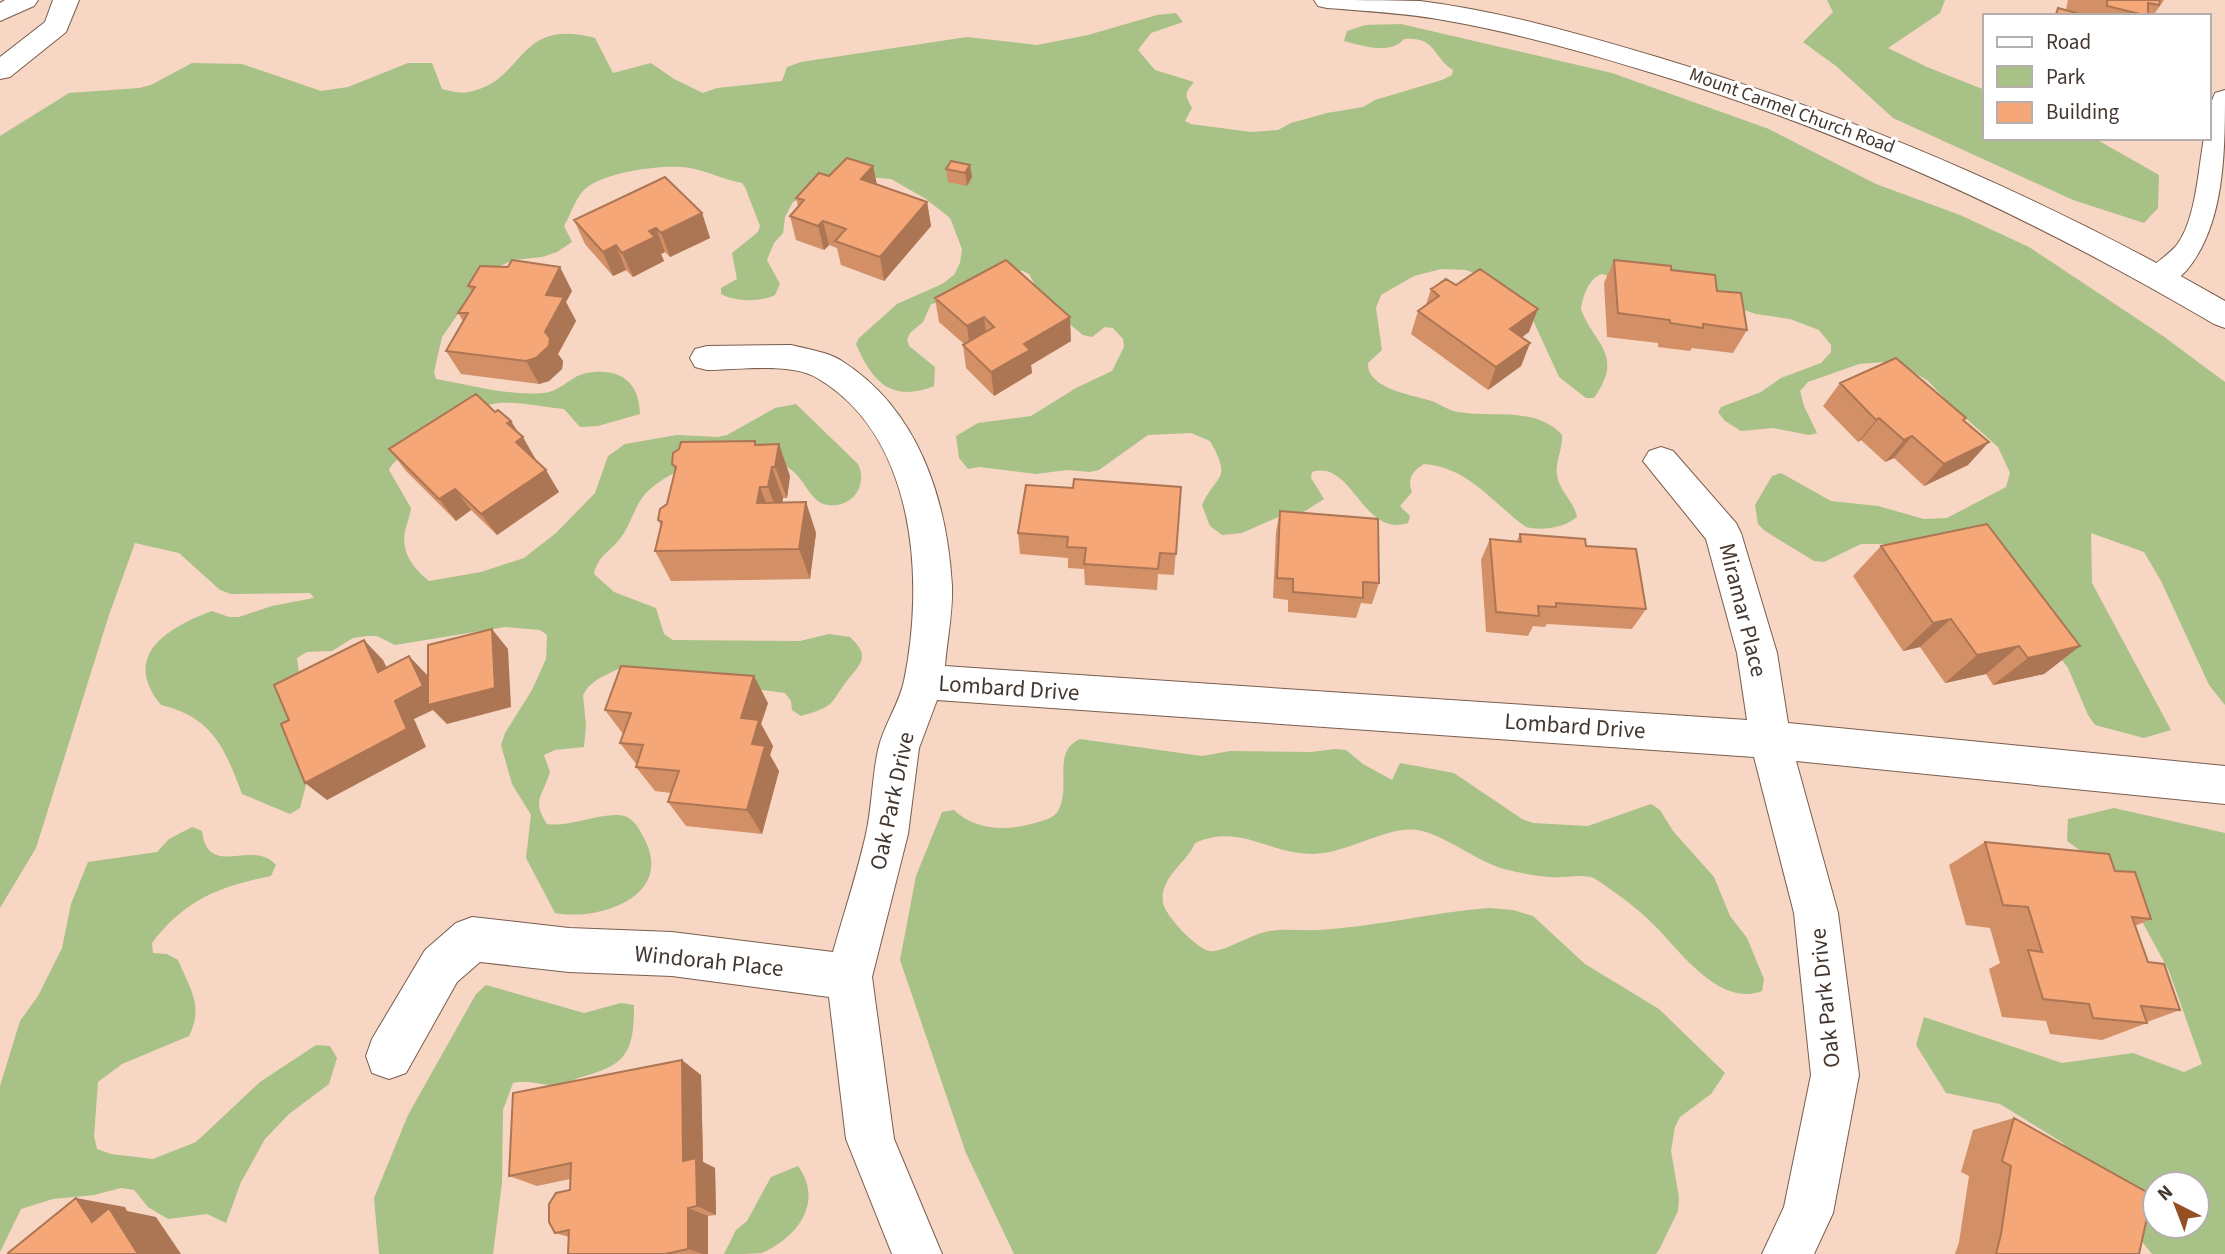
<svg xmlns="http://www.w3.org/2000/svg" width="2225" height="1254" font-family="'Source Sans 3',sans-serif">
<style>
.green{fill:#a8c187;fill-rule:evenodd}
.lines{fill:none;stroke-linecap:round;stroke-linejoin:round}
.minor-casing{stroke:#795d4d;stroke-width:2}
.secondary-casing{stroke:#795d4d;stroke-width:2}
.trunk-casing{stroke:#795d4d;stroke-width:2}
.minor{fill:#fff;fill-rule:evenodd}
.secondary{fill:#fff;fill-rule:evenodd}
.trunk{fill:#fff;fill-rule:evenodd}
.wall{fill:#d39067}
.shaded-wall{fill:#ac7554}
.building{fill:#f5a778;stroke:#ac7554;stroke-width:2}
.labels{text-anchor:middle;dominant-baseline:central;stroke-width:6;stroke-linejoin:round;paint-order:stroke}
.far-street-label{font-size:19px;fill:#44372f;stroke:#fff}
.street-label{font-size:23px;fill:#44372f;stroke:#fff}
</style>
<rect width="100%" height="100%" fill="#f7d6c4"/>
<path class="green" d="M1827 0H1945L1940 13 1888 48 1927 67 1985 90V138H2094L2159 175 2158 208 2144 223 2073 200 1893 118 1836 66 1803 42 1833 12Z
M1176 13 1183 22 1151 33 1138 50 1155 70 1194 82C1184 94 1185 95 1192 108L1185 121 1191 124 1251 132 1278 130 1291 123 1327 113 1363 107 1375 100 1442 80 1452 75 1453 70C1432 57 1437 37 1404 39 1391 55 1362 46 1344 41L1347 31 1365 25 1401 24 1612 73 1769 129 1876 184 1960 215 2029 247 2163 336 2225 382V705L2209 685 2161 581 2144 552 2091 533 2092 583 2171 730 2144 738 2095 725 2088 715 2068 668 2044 637 1917 544H1861L1824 562 1814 561 1765 531 1758 524 1755 505 1772 476 1781 473 1831 501 1878 506 1924 519 1947 518 2006 487 2010 473 1998 447 1952 406 1927 380 1906 368 1884 362 1859 364 1808 382 1800 391 1804 406 1817 433 1809 435 1773 428 1741 431 1725 421 1718 412 1721 407 1761 392 1781 378 1821 363 1831 352V345L1819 330 1790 319 1756 314 1732 306 1601 274C1588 280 1583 296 1581 309 1594 345 1625 354 1594 398H1586L1559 377 1532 318 1474 273 1466 270 1441 269 1414 276 1381 295 1376 308 1382 350 1368 363C1366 388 1411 395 1428 400 1438 402 1448 411 1458 412 1492 418 1536 406 1562 435 1563 449 1555 461 1557 475 1559 491 1574 501 1577 517 1564 528 1542 531 1526 527 1491 502 1470 468 1424 464 1412 471 1407 479 1412 492L1400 506 1410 516 1408 523C1362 538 1353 459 1312 472L1311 478 1324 499 1302 513 1285 514 1242 533 1222 535 1210 526 1202 505C1216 474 1233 481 1210 441L1191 433 1148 435 1099 470 1090 472 1067 470 1036 474 979 467 968 469 959 458 956 436 978 423 1031 416 1076 388 1112 371 1124 347 1123 339 1113 328 1105 327 1092 337 1083 335 1046 305 1029 274 1023 271 1001 270 953 300 931 304 923 322 910 333 907 340 909 346 935 367 934 386C892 403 872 382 856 344L859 338 897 304 942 284 954 275 960 263 962 249 950 218 926 199 891 179 846 175 793 202 785 217 783 233 774 243 767 260 780 284 775 295C762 302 735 302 721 294V288L737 279 732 253 758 232 760 226 745 187 742 183C724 180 708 171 690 168 666 163 598 172 582 192 574 202 570 216 564 226L572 242 557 252 542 257 514 260 488 271 442 337 434 372 436 379C471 385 508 396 543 393 560 392 571 376 586 373 620 367 639 381 640 414L598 426 580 427 564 409C541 407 510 399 488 405 470 409 395 454 389 470L411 508C410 516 407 523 405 531 401 553 413 568 429 581L481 572 524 558 556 533 595 493 608 456 625 444 677 435 718 437 727 435 775 408 796 404 858 464C868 485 853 508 828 505 809 503 805 476 787 467 778 463 693 468 680 471 671 473 656 484 649 490 635 502 631 526 619 540 608 553 598 556 594 574L614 592 656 608 664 634 673 640 800 641 829 634 850 637C868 654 864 661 850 677 828 704 839 705 801 716L792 710 791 701 785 693 674 678 631 666 620 668 598 679 588 687 583 695 586 725 584 747 555 750 544 755 550 772C543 796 531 800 547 824 572 828 607 809 627 817 636 821 642 834 646 842 672 898 597 921 555 913L526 858 531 815 512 784 501 745 505 733 532 690 546 659 547 635 540 630 505 627 395 645 377 636H367L353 638 332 651 307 652 297 658 299 673 285 701 290 731 307 781 300 808 290 814 242 794C225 748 212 717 161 705 120 655 169 627 212 611L229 617H239L272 606 314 598 310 593 231 594 220 590 179 553 135 543 109 615 36 848 0 908V136L69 93 139 88 151 85 192 63 242 64 321 91 348 87 408 63H432L442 89C450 91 461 94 469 92 527 80 516 17 595 38L613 73 651 63 674 79 703 93 717 88 782 81 787 67 801 62 967 37 1037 45 1088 35 1157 15Z
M1080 739 1202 756 1230 751 1311 752 1335 749 1346 750 1363 764 1392 780 1400 763 1454 773 1522 819 1533 823 1588 826 1651 804 1660 810 1673 831 1714 877 1730 916 1747 938 1764 979 1762 991C1720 1008 1680 951 1655 926 1639 909 1616 893 1597 880 1586 872 1563 879 1550 877 1536 876 1521 873 1508 870 1477 863 1444 833 1416 830 1387 826 1346 854 1313 854 1268 854 1240 823 1195 843 1187 863 1159 877 1163 903 1165 915 1197 950 1210 951 1224 953 1252 933 1270 931 1286 928 1302 931 1319 930 1376 927 1432 912 1489 908L1513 910 1533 916 1585 964 1659 1009 1725 1073 1711 1094 1680 1117 1675 1127 1671 1151 1679 1197 1678 1211 1659 1250 1656 1254H1014L966 1153 900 960 916 876 942 812 954 810C976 831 1007 831 1035 823 1044 820 1053 819 1058 811 1072 786 1051 752 1080 739Z
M2114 808 2225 833V1254H2152L2063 1143 2000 1104 1946 1093 1916 1045 1924 1017 2062 1063 2133 1053 2184 1072 2202 1064 2169 971 2119 879 2067 841 2068 819ZM2155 1184H2197V1226H2155Z
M192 827 202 831C208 880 253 838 276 865L271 876C220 886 184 900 152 943L153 953 167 954 178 960C190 989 204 1006 189 1036L122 1064 98 1082 94 1136 97 1149 111 1154 153 1159 196 1142 260 1082 316 1045 330 1046 337 1058 329 1084 289 1114 265 1139 241 1182 226 1223 207 1214 168 1219 148 1207 134 1190 121 1188 94 1195 53 1199 21 1209 0 1252V1086L20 1021 38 996 62 948 71 904 88 862 157 852 169 839Z
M486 985 584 1013 621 1003 634 1005C634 1052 627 1065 581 1077 574 1079 568 1084 561 1085 544 1087 529 1079 513 1083L503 1110 502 1183 493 1254H379L374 1198 408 1115 476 994Z
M798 1166C824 1202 798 1237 762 1253 752 1254 735 1254 724 1254L736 1230 747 1221 771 1177Z"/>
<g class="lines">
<defs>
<path id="minor" d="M2225 90C2225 152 2225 225 2186 271 2174 283 2166 290 2149 285L2144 277C2152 264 2166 257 2176 246 2196 221 2198 170 2204 138H2209V108L2215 93Z
M791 345C807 349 828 352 842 361 919 410 947 500 952 586 953 612 947 640 945 666L1747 720 1737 653 1706 539 1643 461 1649 451 1661 447 1673 451 1736 523 1741 533 1777 653 1788 723 2225 766V804L1796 761 1838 913 1859 1075 1833 1213 1814 1254H1762L1784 1207 1811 1075 1794 913 1754 757 937 700 919 748 908 834 872 977 894 1139 942 1254H892L846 1139 829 997 672 976 569 972 480 962 457 982 406 1073 389 1079 372 1073 366 1056 372 1039 425 950 456 923 472 917 569 928 672 932 833 952C844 913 857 874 866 834 872 807 872 778 878 750 883 726 899 705 904 681 925 580 916 436 817 378 791 362 737 370 707 370L695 367 690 358 695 349 707 346Z"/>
<path id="secondary" d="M1314 0C1348 0 1386 0 1420 1 1500 11 1580 34 1657 57 1856 116 2045 198 2225 301V328L2214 324C2034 218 1848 132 1649 72 1581 51 1513 32 1443 20 1405 13 1366 11 1327 8L1318 6Z"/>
<path id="trunk" d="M5 0H38L34 6 0 21V3Z
M53 0H79L66 32 10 77 0 79V57L45 22Z"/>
</defs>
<use href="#minor" class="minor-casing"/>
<use href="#secondary" class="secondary-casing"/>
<use href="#trunk" class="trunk-casing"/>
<use href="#minor" class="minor"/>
<use href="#secondary" class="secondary"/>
<use href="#trunk" class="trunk"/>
</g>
<path class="wall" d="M2068 0H2164L2153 16H2053L2058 8 2066 10Z
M970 165 972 177 967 186 948 182 946 169Z
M873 166 877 184 927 202 931 226 884 281 841 265 837 248 829 245 824 250 796 240 790 216 798 206 796 198 829 176Z
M702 213 710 238 670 257 665 252 661 254 664 261 633 277 626 270 613 276 585 244 574 220Z
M1614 260 1671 270 1717 291 1747 330 1733 353 1692 348 1690 351 1658 347V343L1607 337 1604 283Z
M1456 285 1529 332 1522 337 1530 343 1521 366 1488 390 1411 334 1418 311 1426 305 1431 289Z
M468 286 572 291 566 302 576 321 558 354 563 361 562 369 549 381 539 384 461 374 446 351 463 321 458 313 472 292Z
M935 298 1071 341 1031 365 1032 373 994 396 966 368 963 345 964 344 939 322Z
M1840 383 1966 418 1964 421 1968 465 1924 486 1894 458 1885 462 1861 440 1858 442 1823 406Z
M495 412 511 421 536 460H535L559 492 497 535 471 510 456 521 406 471 389 449Z
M757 445 790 476 787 498H783L782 503 806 502 816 533 810 579 671 581 655 551 661 526 658 520 667 504 675 470 672 464 679 449Z
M1181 487 1174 575 1158 574 1157 590 1085 585 1084 569 1068 568V558L1020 554 1018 533 1073 488Z
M1280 511 1379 583 1372 604 1361 603 1356 618 1288 612V600L1273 598 1276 532Z
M1520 534 1586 546 1646 609 1632 629 1547 624 1545 627 1533 626 1528 636 1486 632 1481 560 1490 539 1517 541Z
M1881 546 2080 646 2044 674 1993 685 1986 674 1945 683 1920 647 1903 651 1853 576Z
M768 703 761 724 773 746 770 755 779 771 762 834 686 826 668 802 671 793 655 791 636 767 637 765 620 743 623 734 605 710Z
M1985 842 2115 871 2151 919 2135 926 2148 962 2180 1010 2147 1022V1023L2102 1040 2050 1034 2046 1021 2002 1017 1989 969 2000 963 1990 928 1966 925 1949 865Z
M701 1075 703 1162 715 1168 716 1215 708 1216V1254H568L569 1237 555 1233 570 1190V1179L537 1186 509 1176Z
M2014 1118 2139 1254H1955L1959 1242 1969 1176 1961 1172 1973 1130Z"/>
<path class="shaded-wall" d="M970 165 972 177 967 186 965 173Z
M873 166 878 191 861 179Z
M927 202 931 226 884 281 880 257Z
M702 213 710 238 670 257 661 233Z
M823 221 829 245 824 250 818 226Z
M656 228 665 252 661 254 664 261 633 277 622 253 649 231Z
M616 245 626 270 613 276 603 252Z
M560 267 572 291 566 302 576 321 558 354 563 361 562 369 549 381 539 384 526 361 545 332 546 295Z
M1538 309 1529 332 1501 352 1510 329Z
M984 317 987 341 970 349 967 326Z
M1070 317 1071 341 1031 365 1032 373 994 396 991 372 1024 344Z
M1530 343 1521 366 1488 390 1496 367Z
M1879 418 1861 440 1858 442 1876 420Z
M511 421 521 438 523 437 536 460 530 465 516 442 507 423Z
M1912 436 1894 458 1885 462 1904 440Z
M1989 442 1968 465 1924 486 1944 464Z
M779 444 790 476 787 498 775 467Z
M772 467 783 498 779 518 768 487Z
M546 470 559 492 497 535 481 514Z
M760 487 772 518 757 503Z
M455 489 471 510 456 521 439 499Z
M806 502 816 533 810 579 799 549Z
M1951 619 1920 647 1903 651 1933 623Z
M492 629 508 649 511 707 447 724 433 710 414 719 426 747 327 800 305 783 395 701 409 656 428 676Z
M364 640 383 660 398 691 378 672Z
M2019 646 1986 674 1945 683 1977 655Z
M2080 646 2044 674 1993 685 2028 658Z
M754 676 768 703 761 724 773 746 770 755 779 771 762 834 747 810 752 744 741 718Z
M682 1060 701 1075 703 1162 715 1168 716 1215 697 1206 683 1161Z
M76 1198 125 1207 127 1211 156 1217 181 1254H138L92 1222Z
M688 1208 708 1216V1254H703L688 1249Z"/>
<path class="building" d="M2107 0H2160L2159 5 2148 3V16L2107 6Z
M2058 8 2087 16H2056Z
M847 158 873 166 861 179 927 202 880 257 835 241 846 229 823 221 818 226 790 216 804 200 796 198 819 173 829 176Z
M951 161 970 165 965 173 946 169Z
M665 177 702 213 661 233 656 228 649 231 655 237 622 253 616 245 603 252 574 220Z
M512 260 560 267 546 295 564 297 545 332 550 338 549 346 536 358 526 361 446 351 468 313H458L475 287 468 286 480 266 508 267Z
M1006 260 1070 317 1024 344 1030 350 991 372 963 345 994 327 984 317 967 326 935 298Z
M1614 260 1671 266V270L1715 275 1717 291 1741 293 1747 330 1703 324V328L1670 323V320L1618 313Z
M1480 269 1538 309 1510 329 1530 343 1496 367 1418 311 1439 296 1431 289 1433 288 1446 279 1456 285Z
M1896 358 1966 418 1963 420 1989 442 1944 464 1912 436 1904 440 1879 418 1876 420 1840 383Z
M476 394 495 412 498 410 511 421 507 423 523 437 516 442 546 470 481 514 455 489 439 499 389 449Z
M755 441V445L779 444 775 467H772L768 487H760L757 503 806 502 799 549 655 551 662 522 658 520 660 509 667 504 676 467 672 464 673 453 679 449 681 442Z
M1074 479 1181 487 1176 554 1160 553 1158 569 1084 564 1086 548 1067 547 1068 537 1018 533 1026 485 1073 488Z
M1280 511 1378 519 1379 583 1363 582V598L1293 592V579L1277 578Z
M1987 524 2080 646 2028 658 2019 646 1977 655 1951 619 1933 623 1881 546Z
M1520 534 1585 539 1586 546 1636 549 1646 609 1556 603V607L1538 606 1539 616 1496 612 1490 539 1521 542Z
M492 629 495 688 428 705V645Z
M364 640 378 672 409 656 423 686 395 701 407 729 305 783 281 724 289 720 274 685Z
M621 666 754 676 741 718 759 720 752 744 765 746 747 810 668 802 679 771 636 767 643 745 620 743 631 713 605 710Z
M1985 842 2109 854 2115 871 2135 872 2151 919 2132 917 2148 962 2164 964 2180 1010 2141 1006 2147 1023 2093 1018 2089 1004 2043 999 2028 950 2042 952 2028 907 2003 905Z
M682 1060 683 1161 696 1158 697 1206 688 1208V1249L665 1254H568L569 1230 555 1233 549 1222V1204L556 1193 570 1190 571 1163 509 1176 513 1093Z
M2014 1118 2152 1195 2139 1254H1996L2001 1234 2011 1166 2002 1161Z
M76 1198 92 1222 109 1208 138 1254H9L8 1253Z"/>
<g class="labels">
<g class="far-street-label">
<text transform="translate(1792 111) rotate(20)">Mount Carmel Church Road</text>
</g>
<g class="street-label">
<text transform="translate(1743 610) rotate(76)">Miramar Place</text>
<text transform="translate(1009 688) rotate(4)">Lombard Drive</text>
<text transform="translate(1575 726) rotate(4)">Lombard Drive</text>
<text transform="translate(892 801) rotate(-78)">Oak Park Drive</text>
<text transform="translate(709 961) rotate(6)">Windorah Place</text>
<text transform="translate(1825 998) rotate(-96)">Oak Park Drive</text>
</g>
</g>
<rect x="1983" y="14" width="228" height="126" fill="#ffffff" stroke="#b4afac" stroke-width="2"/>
<rect x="1997" y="37" width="35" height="10" fill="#ffffff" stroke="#b4afac" stroke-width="2"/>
<text x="2046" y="49" font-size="21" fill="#44372f">Road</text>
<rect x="1997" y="66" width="35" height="21" fill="#a8c187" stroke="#b4afac" stroke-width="2"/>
<text x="2046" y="84" font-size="21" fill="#44372f">Park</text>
<rect x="1997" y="102" width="35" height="21" fill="#f5a778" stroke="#b4afac" stroke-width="2"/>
<text x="2046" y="119" font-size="21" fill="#44372f">Building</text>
<g transform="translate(2176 1205) rotate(318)"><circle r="33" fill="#ffffff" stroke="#b4afac" stroke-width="2"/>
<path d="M0-5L12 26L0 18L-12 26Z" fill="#945023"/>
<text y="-10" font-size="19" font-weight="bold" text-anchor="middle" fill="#44372f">N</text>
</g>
</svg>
